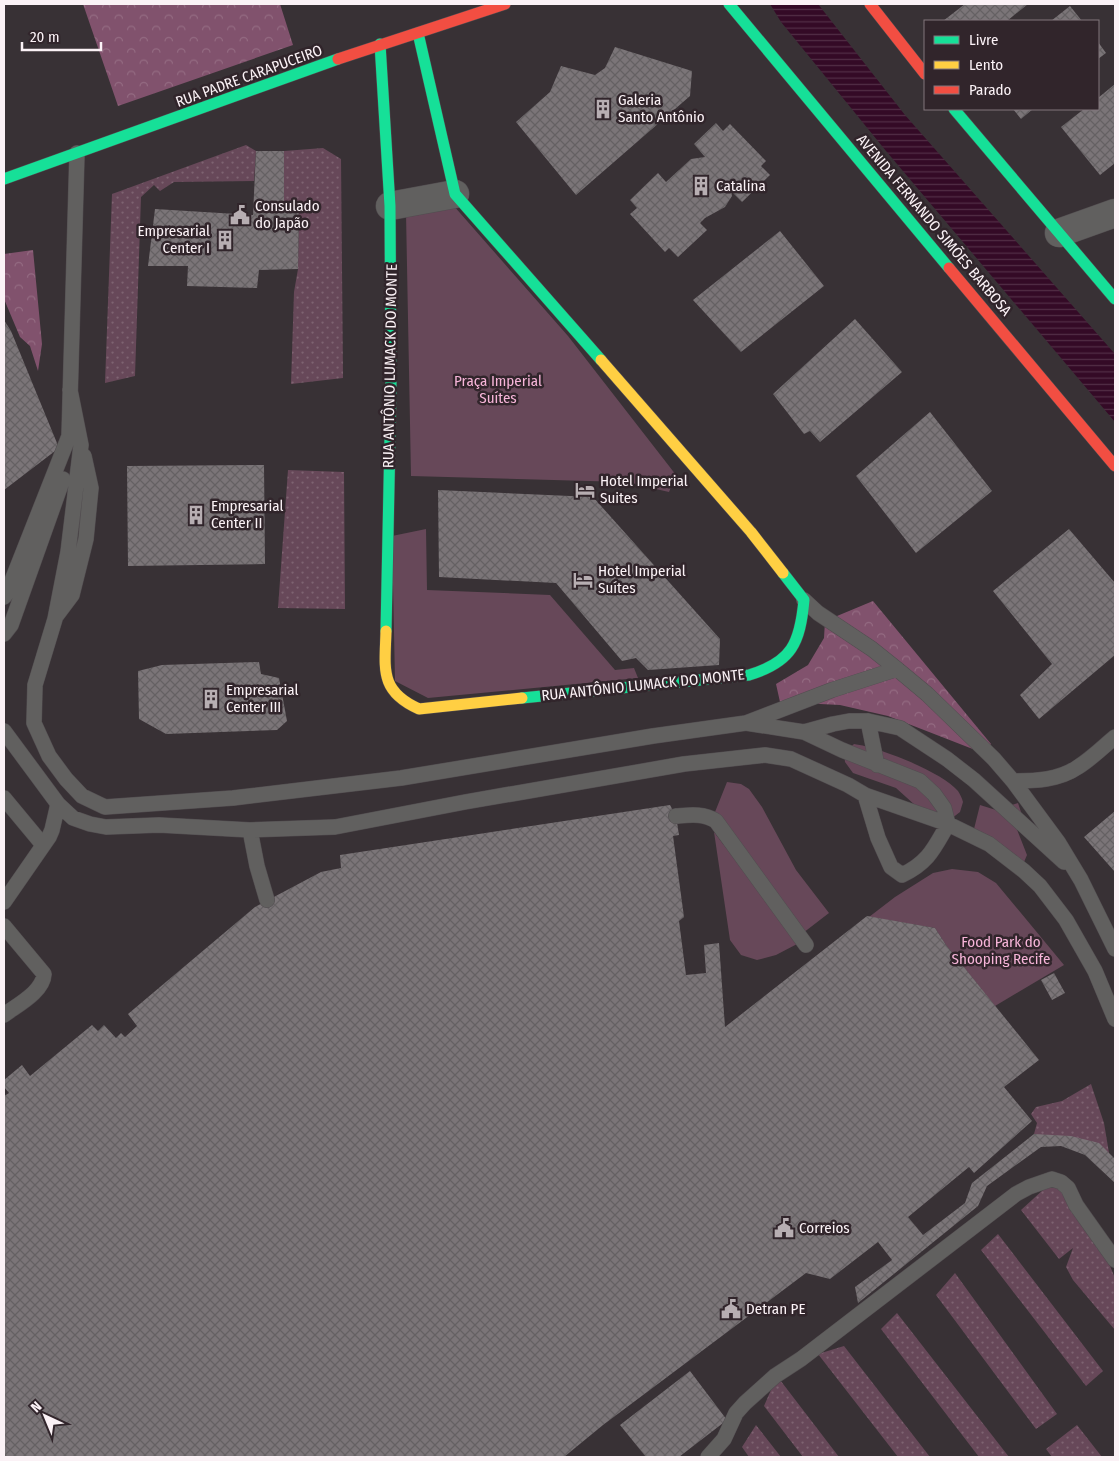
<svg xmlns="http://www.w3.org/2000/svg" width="1119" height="1461" font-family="'Fira Sans Condensed',sans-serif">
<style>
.grass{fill:url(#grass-dots)}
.forest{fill:url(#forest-crowns)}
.park{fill:#674859}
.water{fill:url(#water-rules)}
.building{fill:url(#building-cross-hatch)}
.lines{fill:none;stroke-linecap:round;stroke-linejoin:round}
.lane-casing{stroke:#524d50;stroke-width:16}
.street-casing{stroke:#524d50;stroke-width:29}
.fast-casing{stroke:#524d50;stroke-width:12}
.slow-casing{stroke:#524d50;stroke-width:12}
.jam-casing{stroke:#524d50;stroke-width:12}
.lane{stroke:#61605f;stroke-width:15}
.street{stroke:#61605f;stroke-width:28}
.fast{stroke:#16e098;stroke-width:11}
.slow{stroke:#ffcf43;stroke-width:11}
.jam{stroke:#f24e42;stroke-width:11}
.labels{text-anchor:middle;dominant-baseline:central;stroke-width:5;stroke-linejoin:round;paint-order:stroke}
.street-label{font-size:15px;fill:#fbf2f6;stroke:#31252b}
.poi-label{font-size:15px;fill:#fbf2f6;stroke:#31252b;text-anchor:start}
.park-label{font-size:15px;fill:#f7b5d9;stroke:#31252b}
</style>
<defs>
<pattern id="grass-dots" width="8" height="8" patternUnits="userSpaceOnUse" patternTransform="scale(1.25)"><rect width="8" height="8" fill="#674859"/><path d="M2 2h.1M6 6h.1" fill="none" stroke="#7e6371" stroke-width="1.8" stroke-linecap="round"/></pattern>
<pattern id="forest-crowns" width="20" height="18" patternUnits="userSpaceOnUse" patternTransform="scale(1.25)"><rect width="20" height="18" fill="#81526d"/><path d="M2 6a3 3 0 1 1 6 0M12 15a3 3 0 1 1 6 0" fill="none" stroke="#946b82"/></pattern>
<pattern id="water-rules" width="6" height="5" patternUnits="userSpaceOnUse" patternTransform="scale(1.25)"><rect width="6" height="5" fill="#340a26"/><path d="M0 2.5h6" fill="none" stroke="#522e46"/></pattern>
<pattern id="building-cross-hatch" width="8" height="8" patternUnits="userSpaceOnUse" patternTransform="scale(1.25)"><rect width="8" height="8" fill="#7b7578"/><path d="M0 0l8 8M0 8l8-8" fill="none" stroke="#656163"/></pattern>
</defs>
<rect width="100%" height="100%" fill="#383135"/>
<path class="grass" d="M246 145 256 151 254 181 174 182 160 191 154 185 141 197 135 376 105 383 112 194Z
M323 148 341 159 343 378 291 384 294 292 298 269 299 210 284 209V151Z
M288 470 344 472 345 609 278 608Z
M1091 1084 1104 1123 1109 1153 1034 1134 1037 1123 1031 1114 1036 1107 1062 1101Z
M1065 1184 1095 1230 1115 1278V1330L1073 1280 1066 1267 1073 1248 1059 1259 1021 1210 1044 1189Z
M998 1234 1103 1371 1086 1386 981 1250Z
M955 1273 1057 1414 1036 1429 936 1295Z
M897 1313 1009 1457H979L881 1329Z
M844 1346 930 1457H898L818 1354Z
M777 1376 839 1457H803L764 1406Z
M756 1425 781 1457H749L742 1447Z
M1077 1425 1102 1457H1052L1046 1449Z"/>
<path class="forest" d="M83 4H280L293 45 118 106Z
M33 250 42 344 38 371 30 346 20 337 4 299V254Z
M873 601 991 744 983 753 888 716 840 705 780 702 776 684 808 665 824 638 825 621Z"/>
<path class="park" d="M453 205 568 336 676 475 669 492 625 482 411 476 406 213Z
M426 529 427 590 550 595 615 670 634 668 638 678 428 698 395 681 392 536Z
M854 744C879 747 942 772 958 791 960 794 962 798 963 802L960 812 947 822 916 806 896 788 853 773 845 762 844 753Z
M727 782 741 784 749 789 762 807 796 870 829 913 803 933 715 812Z
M1018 803 1022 815 1016 827 1027 855 1024 862 973 833 980 805 996 810Z
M714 832 799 943 776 955 757 960 741 955 730 940Z
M952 869 978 872 996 883 1064 965 995 1006 946 945 935 928 869 917 895 897 933 873Z"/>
<path class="water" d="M770 4H818L905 115 1115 354V422L886 151 781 22Z"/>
<path class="building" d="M965 4H1028L1007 21H943Z
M1070 6 1082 21H1051Z
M1098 42 1106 53 1098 59Z
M615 47 692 71 690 96 576 195 516 122 550 92 561 66 595 75 605 68Z
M1115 84V163L1100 175 1061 127 1084 109H1098V98Z
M1013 109H1033L1021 119Z
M716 123 723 131 730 124 766 161 761 166 770 175 742 202 731 191 732 196 725 207 705 218 700 223 707 230 678 257 669 248 665 252 630 214 637 208 630 200 658 173 666 182 691 159 705 157 694 144Z
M256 151H284V209L299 210 298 269 259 270 257 288 187 286 188 266H148L155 209 253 215Z
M780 231 824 286 741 352 693 300Z
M855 319 902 372 820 442 810 431 804 434 773 394Z
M4 320 11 331 59 448 4 490Z
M930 412 992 491 916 553 856 476Z
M264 465 265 564 128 566 127 466Z
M438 490 593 497 720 639 719 665 648 670 636 658 622 661 556 583 439 577Z
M1069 529 1115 583V655L1039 719 1020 695 1052 664 993 591Z
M259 662 261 674 279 678 287 721 277 730 166 734 139 719 138 671 162 665Z
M670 805 676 816 679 835 673 836 684 917 679 921 686 975 706 973 704 945 719 943 725 1027 867 916 935 928 946 945 1039 1060 1004 1087 1032 1121 974 1173 969 1167 908 1217 923 1235 965 1203 972 1183 1034 1134 1071 1136 1099 1143 1115 1159V1183L1085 1155 1061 1146 1041 1147 987 1186 978 1206 858 1303 855 1287 892 1260 878 1242 830 1279 806 1273 603 1425 564 1457H4V1096L9 1093 4 1087V1080L22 1065 30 1076 92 1025 98 1031 104 1025 116 1038 121 1033 125 1037 137 1026 128 1014 160 987 255 907 321 872 341 868 340 855Z
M1115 811V872L1084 837Z
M1054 973 1065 993 1052 1000 1041 980Z
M690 1371 727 1420 679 1457H646L620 1425Z"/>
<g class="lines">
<defs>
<path id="lane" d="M70 390 81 445 68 552 55 619 35 685 34 723 49 756 66 779 82 796 105 807 233 798 401 778 653 736 746 723 804 732 842 750 920 781 934 794 944 808 948 824C934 848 929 862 902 875L891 867 878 838 865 795
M4 597 7 593 69 436 77 153
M804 600 818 613 872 649 897 669 927 694 994 759 1013 781 1058 842 1081 880 1115 949
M57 615 72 595 86 539 91 488 84 456
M4 634 11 625 63 479
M868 721 877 765
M746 723 832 690 897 669
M4 731 58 804 52 830 49 837 4 902
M804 732 833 724 849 721H868L900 728 947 759 974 780 1064 862
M1013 781C1036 781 1059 780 1078 767 1091 759 1103 747 1115 737
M4 798 43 845
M58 804 73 818 90 824 106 827 159 825 250 830 335 827 465 802 684 764 765 755 791 759 848 785 865 795 948 824 989 844 1024 871 1040 886 1066 920 1095 971 1115 1019
M676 816C690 815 703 813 716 821L806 945
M250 830 257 866 267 900
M4 926 44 974C43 992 17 1005 4 1015
M708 1457 724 1439 736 1413 745 1403 775 1376 801 1359 1016 1194 1029 1187 1052 1179 1061 1182 1068 1188 1076 1205 1115 1260"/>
<path id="street" d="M390 206 455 194
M1059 233 1115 213"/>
<path id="fast" d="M729 4 949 268
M418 33 455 194 601 360
M380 44 390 206 391 389 386 631
M954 109 1115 299
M4 179 338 59
M522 698 749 675C792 662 800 643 804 600L783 573"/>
<path id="slow" d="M601 360 751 532 783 573
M386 631C385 669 379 691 419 709L522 698"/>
<path id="jam" d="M870 4 925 74
M338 59 505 4
M949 268 1115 466"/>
</defs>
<use href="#lane" class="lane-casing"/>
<use href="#street" class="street-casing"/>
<use href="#fast" class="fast-casing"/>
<use href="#slow" class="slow-casing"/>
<use href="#jam" class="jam-casing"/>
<use href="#lane" class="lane"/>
<use href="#street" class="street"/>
<use href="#fast" class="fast"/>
<use href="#slow" class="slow"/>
<use href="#jam" class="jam"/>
</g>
<defs>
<symbol id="building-bare" viewBox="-9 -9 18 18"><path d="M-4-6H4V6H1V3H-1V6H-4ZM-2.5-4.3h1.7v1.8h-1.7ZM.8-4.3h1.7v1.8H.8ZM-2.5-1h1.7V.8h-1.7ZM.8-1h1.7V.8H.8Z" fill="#b7aeb2" stroke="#31252b" stroke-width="2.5" paint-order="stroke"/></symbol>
<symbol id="civic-bare" viewBox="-9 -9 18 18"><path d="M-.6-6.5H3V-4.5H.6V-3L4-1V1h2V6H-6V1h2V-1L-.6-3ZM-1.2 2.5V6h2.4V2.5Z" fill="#b7aeb2" stroke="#31252b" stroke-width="2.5" paint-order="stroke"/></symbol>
<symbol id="hotel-bare" viewBox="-9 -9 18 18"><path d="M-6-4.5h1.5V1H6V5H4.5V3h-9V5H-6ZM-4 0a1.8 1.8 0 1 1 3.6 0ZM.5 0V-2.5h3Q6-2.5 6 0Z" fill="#b7aeb2" stroke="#31252b" stroke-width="2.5" paint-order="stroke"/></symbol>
</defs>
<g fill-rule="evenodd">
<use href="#building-bare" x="589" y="95" width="28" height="28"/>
<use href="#building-bare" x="687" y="172" width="28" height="28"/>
<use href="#civic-bare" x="226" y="201" width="28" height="28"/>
<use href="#building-bare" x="211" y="226" width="28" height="28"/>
<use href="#hotel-bare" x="571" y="476" width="28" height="28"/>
<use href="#building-bare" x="182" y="501" width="28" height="28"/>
<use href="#hotel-bare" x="569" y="566" width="28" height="28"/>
<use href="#building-bare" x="197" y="685" width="28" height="28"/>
<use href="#civic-bare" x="770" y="1214" width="28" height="28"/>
<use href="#civic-bare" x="717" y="1295" width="28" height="28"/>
</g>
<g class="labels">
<g class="street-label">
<text transform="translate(249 76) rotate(-20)">RUA PADRE CARAPUCEIRO</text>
<text transform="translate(934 225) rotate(50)">AVENIDA FERNANDO SIMÕES BARBOSA</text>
<text transform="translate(390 366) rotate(-89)">RUA ANTÔNIO LUMACK DO MONTE</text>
<text transform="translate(643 685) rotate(-6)">RUA ANTÔNIO LUMACK DO MONTE</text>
</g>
<g class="poi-label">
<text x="618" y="100">Galeria<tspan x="618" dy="17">Santo Antônio</tspan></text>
<text x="716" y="186">Catalina</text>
<text x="255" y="206">Consulado<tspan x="255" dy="17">do Japão</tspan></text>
<text x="210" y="231" text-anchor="end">Empresarial<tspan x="210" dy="17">Center I</tspan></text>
<text x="600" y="481">Hotel Imperial<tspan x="600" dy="17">Suites</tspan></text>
<text x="211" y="506">Empresarial<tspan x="211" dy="17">Center II</tspan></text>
<text x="598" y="571">Hotel Imperial<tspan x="598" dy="17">Suítes</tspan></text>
<text x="226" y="690">Empresarial<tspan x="226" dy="17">Center III</tspan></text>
<text x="799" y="1228">Correios</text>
<text x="746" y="1309">Detran PE</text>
</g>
<g class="park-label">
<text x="498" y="381">Praça Imperial<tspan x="498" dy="17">Suítes</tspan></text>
<text x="1001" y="942">Food Park do<tspan x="1001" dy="17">Shooping Recife</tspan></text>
</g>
</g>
<rect width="1119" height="1461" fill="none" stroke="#fbf2f6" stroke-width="10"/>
<rect x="924" y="20" width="175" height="90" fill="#31252b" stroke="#82777c"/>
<rect x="934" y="36" width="25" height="8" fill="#16e098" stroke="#82777c"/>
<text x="969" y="45" font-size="15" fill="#fbf2f6">Livre</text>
<rect x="934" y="61" width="25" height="8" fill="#ffcf43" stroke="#82777c"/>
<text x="969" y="70" font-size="15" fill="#fbf2f6">Lento</text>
<rect x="934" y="86" width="25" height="8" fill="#f24e42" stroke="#82777c"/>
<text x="969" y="95" font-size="15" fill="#fbf2f6">Parado</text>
<g transform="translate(45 1416) rotate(316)" stroke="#31252b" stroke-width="4" paint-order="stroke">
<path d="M0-4L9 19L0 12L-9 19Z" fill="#fbf2f6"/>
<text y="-8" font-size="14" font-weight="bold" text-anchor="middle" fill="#fbf2f6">N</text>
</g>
<path d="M22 42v8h79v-8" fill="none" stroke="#fbf2f6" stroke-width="2.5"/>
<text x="30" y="42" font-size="15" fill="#fbf2f6" stroke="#31252b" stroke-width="4" paint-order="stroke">20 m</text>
</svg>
